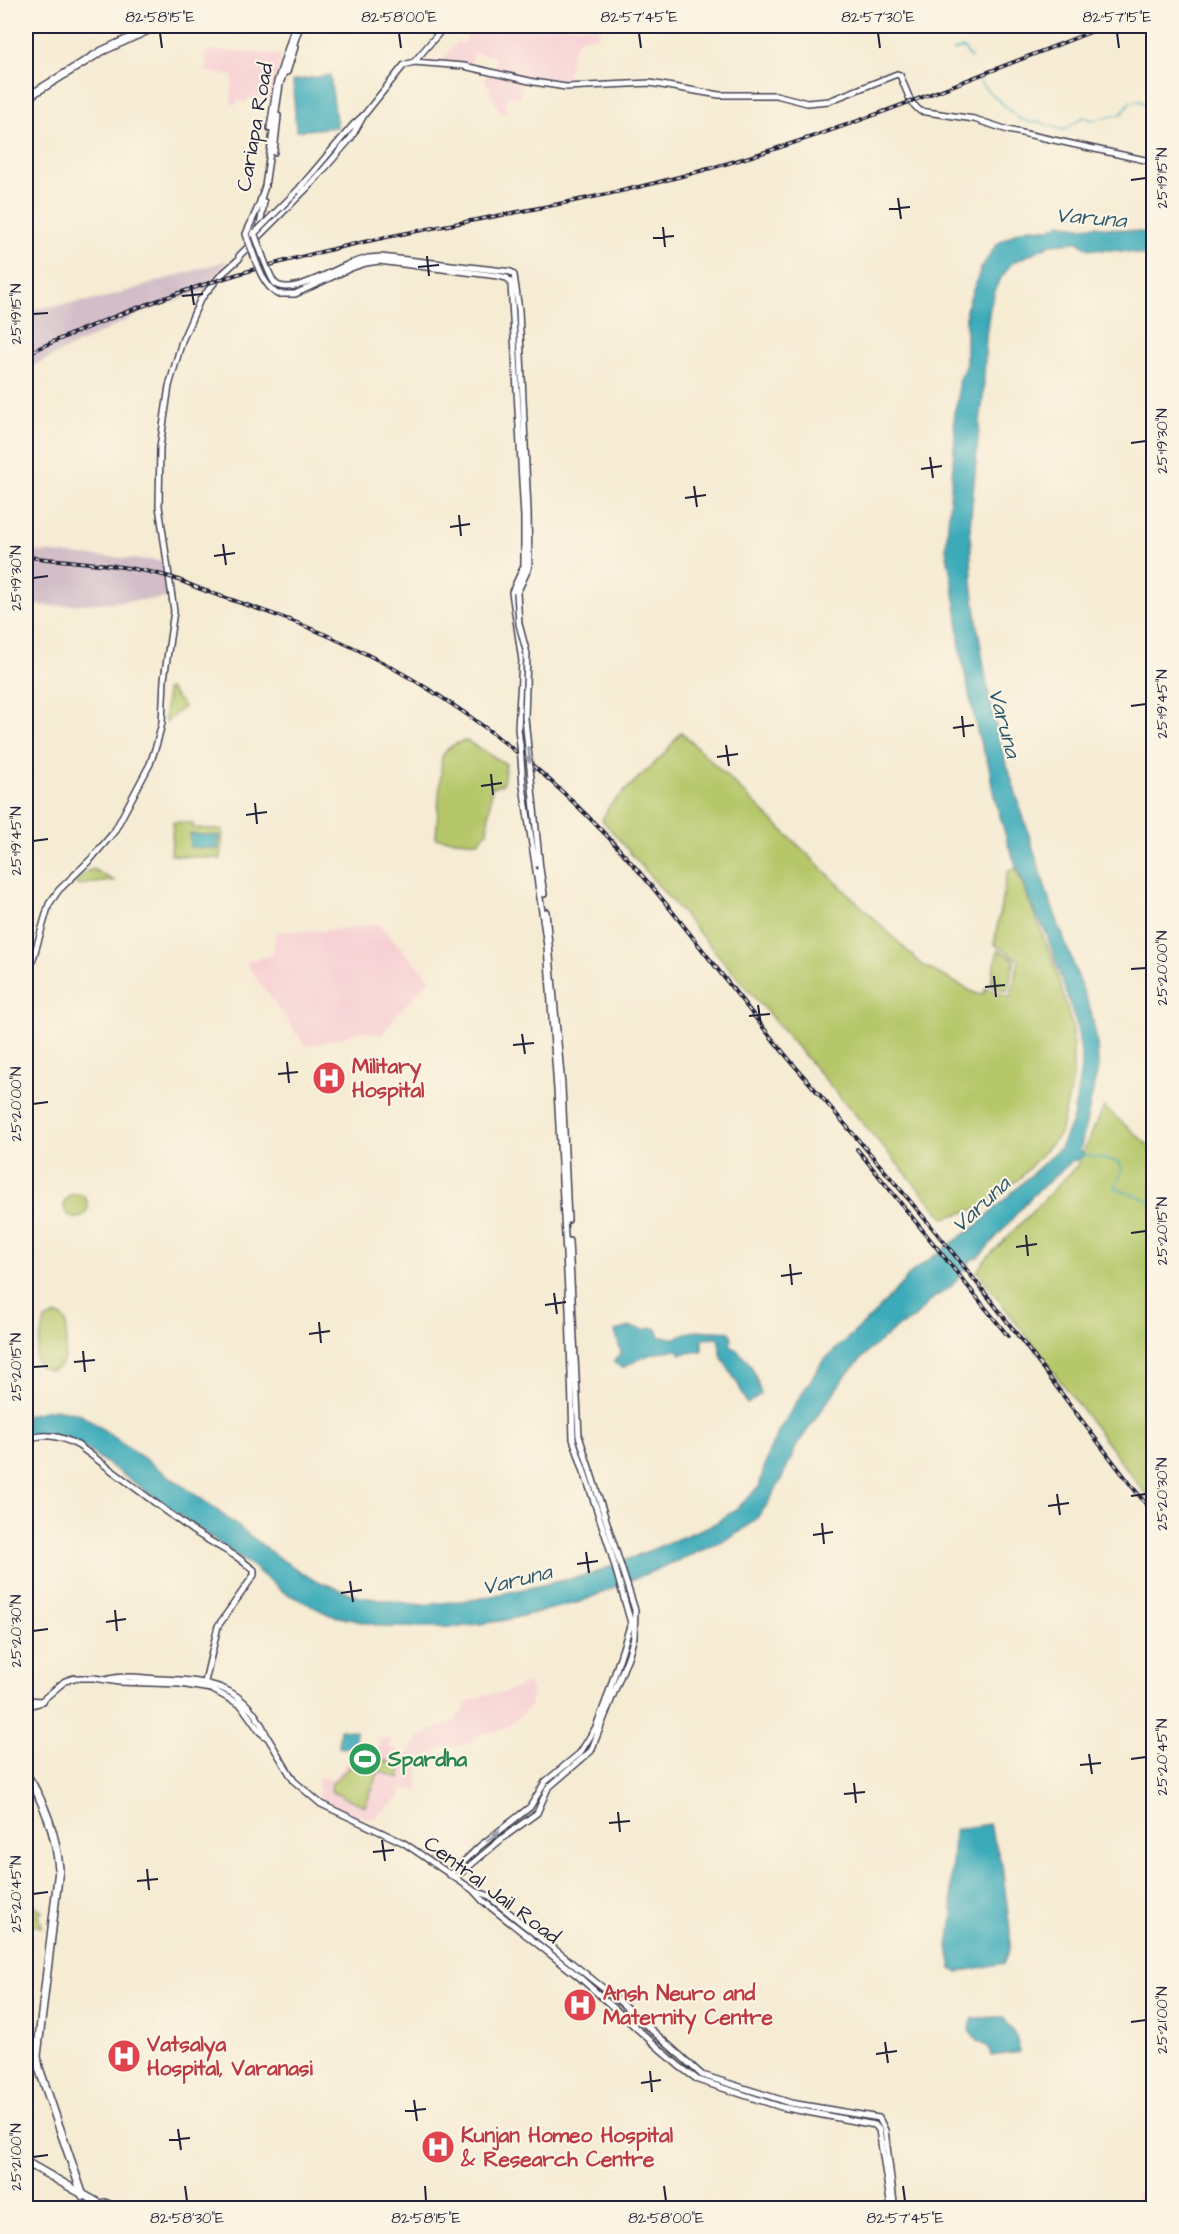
<svg xmlns="http://www.w3.org/2000/svg" width="1179" height="2234" font-family="'Architects Daughter',sans-serif">
<style>
.built{fill:#f7cfd4}
.industrial{fill:#d2bdc8}
.green{fill:#b6c76a;stroke:#6c7452;stroke-width:1.5}
.water{fill:#3baab9;stroke:#2e667a;stroke-width:1.5}
.lines{fill:none;stroke-linecap:round;stroke-linejoin:round}
.stream{stroke:#3baab9;stroke-width:1.5}
.tertiary-casing{stroke:#424052;stroke-width:8}
.primary-casing{stroke:#424052;stroke-width:10}
.trunk-casing{stroke:#424052;stroke-width:10}
.tertiary{stroke:#fff;stroke-width:5}
.primary{stroke:#fff;stroke-width:7}
.trunk{stroke:#fff;stroke-width:7}
.rail-casing{stroke:#22223b;stroke-width:4}
.rail{stroke:#fcf5e5;stroke-width:1.5;stroke-dasharray:4.5;stroke-linecap:butt}
.tertiary-bridge-casing{stroke:#424052;stroke-width:8;stroke-linecap:butt}
.tertiary-bridge{stroke:#fff;stroke-width:5}
.oneway{fill:#9c9ca7}
.ticks{fill:none;stroke:#22223b;stroke-width:2}
.labels{text-anchor:middle;dominant-baseline:central;stroke-width:4.5;stroke-linejoin:round;paint-order:stroke}
.street-label{font-size:21px;fill:#22223b;stroke:#fcf5e5}
.health-label{font-size:21px;font-weight:bold;fill:#be3a42;stroke:#fcf5e5;text-anchor:start}
.leisure-label{font-size:21px;font-weight:bold;fill:#27864d;stroke:#fcf5e5;text-anchor:start}
.water-label{font-size:22px;font-style:italic;fill:#2c586d;stroke:#fcf5e5}
.neatline{fill:none;stroke:#22223b;stroke-width:2}
.ticks-label{font-size:15px;text-anchor:middle;fill:#22223b}
</style>
<rect width="100%" height="100%" fill="#fcf5e5"/>
<filter id="ink" filterUnits="userSpaceOnUse"><feTurbulence type="fractalNoise" baseFrequency=".0167" numOctaves="2"/><feDisplacementMap in="SourceGraphic" scale="12" xChannelSelector="R" yChannelSelector="G"/><feConvolveMatrix kernelMatrix="1 2 1 2 8 2 1 2 1" color-interpolation-filters="sRGB"/></filter>
<filter id="wash" filterUnits="userSpaceOnUse"><feTurbulence type="fractalNoise" baseFrequency=".008" numOctaves="4" result="noise"/><feDisplacementMap in="SourceGraphic" scale="24" xChannelSelector="R" yChannelSelector="G"/><feGaussianBlur stdDeviation="1.35" result="paint"/><feColorMatrix in="noise" values="0 0 0 0 0 0 0 0 0 0 0 0 0 0 0 0 0 1.4 0 .05"/><feComposite in="paint" operator="in"/></filter>
<g filter="url(#wash)">
<rect width="100%" height="100%" fill="#f6ebd3"/>
<path class="built" d="M466 26H600L599 36 580 38 572 52 566 85 523 78 520 99H516V96L506 97V112L500 113 484 78 494 70 495 57 474 53 470 65 442 61 458 40 463 44 467 39 463 33 467 28Z
M216 50 282 55 270 100 249 98 247 102 237 101V104H231L233 76 206 72V52Z
M378 924 431 979 400 1011 382 1035 363 1031 306 1047 245 962 272 955 276 932 333 930Z
M528 1683 533 1692 529 1708 517 1719 504 1729 480 1735 466 1745 444 1747 420 1759 418 1790 402 1789 398 1799 374 1818 356 1816 321 1801 322 1799 317 1795 321 1790 318 1786 319 1778H328L331 1780 349 1760 348 1748 339 1747 340 1729 356 1731 355 1746 358 1747 357 1751 376 1752 379 1738 390 1740 389 1747 398 1749 397 1755 406 1757 417 1740V1737L457 1720V1716L463 1712 469 1701 485 1695 504 1693Z
M1137 2192 1153 2193V2208H1136Z"/>
<path class="industrial" d="M225 261 226 262 207 290 141 313 26 369V310L101 299Z
M26 551 162 561 171 598 54 606 26 605Z"/>
<path class="green" d="M169 689 184 707 166 722 165 721 166 690Z
M681 732 922 965 977 994H984L985 988 1010 997 1019 960 994 944 1007 873 1015 867 1053 960 1073 1029V1079L1060 1134 1020 1178 983 1207 944 1218 602 820 610 805 665 753Z
M467 741 506 764 503 784 492 787 487 832 478 842 436 838 442 757C447 747 456 742 467 741Z
M173 822 193 823V828L223 830 221 859 171 855Z
M93 869 114 881 76 885 75 882 87 871Z
M998 950 1015 960 1007 991 990 986Z
M1104 1107 1153 1149V1504L977 1271 985 1260 1076 1167Z
M64 1206a12 12 0 1 1 24 0a12 12 0 1 1-24 0Z
M56 1315 62 1317 66 1322C66 1336 71 1372 48 1370 40 1369 37 1364 35 1357L45 1320Z
M357 1751 376 1752 374 1765 355 1763Z
M383 1759 401 1767 400 1778 379 1771 372 1790H369L370 1794 365 1806 332 1792 331 1784 352 1765 378 1769Z
M26 1901 43 1912 39 1914 42 1927 31 1925 27 1922Z"/>
<path class="water" d="M330 75 337 127 296 131 293 81Z
M1061 223 1078 227 1096 226 1153 234V257L1124 251 1090 249 1079 242 1051 244 1012 263 998 282 990 307 986 335 983 399 979 429 970 526 972 583 977 622 987 686 999 739 1047 893 1091 1012 1097 1042 1098 1068 1080 1151 1085 1155 1071 1162 1031 1197 979 1257 971 1260 952 1286 931 1300 913 1319 898 1327 874 1346 846 1375 797 1445 781 1480 766 1506 755 1520 741 1531 721 1542 580 1602 506 1620 459 1627H386L330 1615 282 1591 253 1567 82 1446 51 1434 26 1439V1415L54 1409 81 1414 210 1505 279 1558 312 1579 360 1597 422 1605 478 1599 592 1574 714 1524 736 1509 759 1487 768 1454 779 1430 822 1362 873 1315 913 1271 976 1226 1060 1148 1073 1119 1082 1062 1077 1026 1047 935 1035 913 1009 847 993 792 989 766 978 735 960 651 957 611 946 548 955 438 954 412 958 399V384L966 363V310L981 268 997 244 1017 232 1029 228 1050 229Z
M190 834 219 836 218 849 190 847Z
M631 1327 646 1330 651 1327 657 1329 660 1337 676 1338C690 1328 713 1331 730 1332L732 1338 730 1345C751 1359 754 1370 761 1394L747 1404 738 1384 722 1358 718 1338 702 1339V1351L680 1354 679 1350C658 1351 642 1356 623 1368L613 1362 621 1353 615 1331Z
M340 1729 356 1731 354 1749 339 1747Z
M989 1824 1002 1865 1010 1931V1949L1004 1963 958 1972 952 1969 948 1947 953 1916 951 1881 954 1832 956 1829Z
M1003 2017 1016 2036 1020 2052 991 2056 989 2047 979 2042 969 2030 973 2018Z"/>
<g class="lines">
<path class="stream" d="M954 51 963 48 971 58
M979 79 982 85 1018 118 1031 123 1039 122 1064 130 1083 117 1093 120 1122 114 1130 102 1140 101 1154 107
M1079 1159 1085 1155 1120 1162 1122 1172 1115 1188 1147 1200 1154 1205"/>
</g>
</g>
<g filter="url(#ink)">
<g class="lines">
<defs>
<path id="tertiary" d="M414 62 464 66 534 82 566 87 650 83 719 95H776L807 103 829 101 897 74 900 75 911 102 920 111 974 119 1008 130 1154 162
M287 72 295 47
M270 128 277 82 295 26
M274 152 278 116
M297 191 353 125 364 115 404 65 414 62 445 26
M259 231 264 202
M248 240 246 234 259 205 265 186 280 84 300 26
M349 264 368 258 381 257 504 271 511 272 514 275 519 310 528 511 529 567 517 593
M351 268 366 263 379 261 498 276 507 278 511 283 524 517V566L512 592 522 661 518 729 520 745
M540 869 544 894
M546 912 562 1086 568 1220
M26 983 49 904 59 890 91 859 114 832 150 764 157 743 162 723 164 679 174 611 159 506 160 447 169 386 182 341 200 300 220 276 239 259V256L313 182 351 138 364 115
M26 1440C45 1432 61 1436 79 1446L193 1531 237 1557 254 1570V1575L218 1626 204 1686
M109 1679C126 1675 143 1678 160 1679 210 1681 245 1685 267 1736
M26 1700 42 1701
M26 1706 39 1703 65 1681 74 1678H94L119 1682 180 1684 211 1689 241 1705 260 1732 268 1738 294 1781 321 1804 404 1843 473 1890 483 1901 578 1976 679 2066 698 2080 781 2107 875 2125 879 2130 891 2208
M450 1875 479 1847 530 1807 545 1782 580 1753 596 1727 607 1698 631 1623 609 1546 573 1439 569 1309 557 1089 547 946 535 864
M455 1878 504 1837 537 1813 548 1788 591 1751 628 1657 634 1637 635 1610 579 1436 569 1241
M475 1891 487 1895 618 2000 702 2075 791 2103 879 2118 885 2130 894 2203"/>
<path id="primary" d="M26 1774C45 1803 56 1834 59 1869L37 2056 39 2068 83 2196"/>
<path id="trunk" d="M26 98 102 51 157 26
M26 2162 107 2208
M104 2203 117 2208"/>
</defs>
<use href="#tertiary" class="tertiary-casing"/>
<use href="#primary" class="primary-casing"/>
<use href="#trunk" class="trunk-casing"/>
<use href="#tertiary" class="tertiary"/>
<use href="#primary" class="primary"/>
<use href="#trunk" class="trunk"/>
<defs>
<path id="rail" d="M26 354C112 315 202 282 293 259 412 227 535 213 655 183 810 145 957 84 1106 26
M26 557C73 562 124 564 170 577 183 581 194 587 206 591 237 602 269 612 300 624 418 671 522 746 608 837 673 906 727 985 788 1058 853 1134 919 1209 981 1288 1040 1362 1094 1440 1154 1514
M857 1149 1008 1336"/>
</defs>
<use href="#rail" class="rail-casing"/>
<use href="#rail" class="rail"/>
<defs>
<path id="tertiary-bridge" d="M256 232 297 191
M255 235C259 245 269 277 275 283 288 297 334 270 349 264
M248 240C256 259 260 282 277 294H295L351 268
M517 593 519 624 527 654 525 718 540 869
M520 745 523 786 535 864"/>
</defs>
<use href="#tertiary-bridge" class="tertiary-bridge-casing"/>
<use href="#tertiary-bridge" class="tertiary-bridge"/>
</g>
<defs><path id="oneway-solid" d="M-6-.8H1V-3.2L6.5 0L1 3.2V.8H-6Z" transform="scale(1.5)"/></defs>
<g class="oneway">
<use href="#oneway-solid" transform="translate(529 755) rotate(85)"/>
<use href="#oneway-solid" transform="translate(493 1836) rotate(-39)"/>
</g>
</g>
<path class="ticks" d="M160 33 162 48M399 33 401 48M639 33 641 48M878 33 880 48M1117 33 1119 48M1131 180 1146 178M898 198 901 219M889 209 910 207M663 227 665 247M653 238 674 236M427 256 429 276M418 267 439 265M191 285 194 305M182 296 203 294M33 314 48 313M1131 443 1146 441M930 457 933 478M921 469 942 466M694 486 697 507M685 498 706 495M459 515 461 536M450 527 470 524M223 544 226 565M214 556 235 553M33 578 48 576M1131 706 1146 704M962 716 964 737M953 728 974 725M726 745 729 766M717 757 738 754M491 774 493 795M481 786 502 783M255 803 257 824M246 815 267 812M33 841 48 839M1131 969 1146 968M994 976 996 997M985 987 1005 985M758 1005 761 1025M749 1016 770 1014M522 1034 525 1054M513 1045 534 1043M287 1062 289 1083M278 1074 298 1072M33 1104 48 1102M1131 1233 1146 1231M1026 1235 1028 1256M1016 1247 1037 1244M790 1264 792 1285M781 1276 802 1273M554 1293 557 1314M545 1305 566 1302M319 1322 321 1343M309 1334 330 1331M83 1351 85 1372M74 1362 95 1360M33 1367 48 1366M1057 1494 1060 1515M1131 1496 1146 1494M1048 1506 1069 1503M822 1523 824 1544M813 1535 833 1532M586 1552 589 1573M577 1564 598 1561M350 1581 353 1602M341 1593 362 1590M115 1610 117 1631M106 1622 126 1619M33 1631 48 1629M1089 1754 1092 1774M1131 1759 1146 1757M1080 1765 1101 1763M854 1783 856 1803M844 1794 865 1792M618 1812 620 1832M609 1823 630 1821M382 1840 385 1861M373 1852 394 1850M147 1869 149 1890M137 1881 158 1879M33 1894 48 1892M1131 2022 1146 2020M885 2042 888 2063M876 2054 897 2051M650 2071 652 2092M641 2083 661 2080M414 2100 417 2121M405 2111 426 2109M178 2129 181 2150M169 2140 190 2138M33 2157 48 2155M185 2186 187 2201M425 2186 426 2201M664 2186 666 2201M903 2186 905 2201"/>
<defs>
<symbol id="hospital-disc" viewBox="-11 -11 22 22"><circle r="9.5" fill="#e0444e" stroke="#fcf5e5"/><path d="M-5-5h3v3.5h4V-5h3V5h-3V1.5h-4V5h-3Z" fill="#fff"/></symbol>
<symbol id="stadium-disc" viewBox="-11 -11 22 22"><circle r="9.5" fill="#2e9e5b" stroke="#fcf5e5"/><path d="M0-5a6.5 5 0 1 0 0 10a6.5 5 0 1 0 0-10ZM-3.5-1.8h7v3.6h-7Z" fill="#fff"/></symbol>
</defs>
<g fill-rule="evenodd">
<use href="#hospital-disc" x="310" y="1059" width="38" height="38"/>
<use href="#stadium-disc" x="346" y="1740" width="38" height="38"/>
<use href="#hospital-disc" x="561" y="1986" width="38" height="38"/>
<use href="#hospital-disc" x="105" y="2037" width="38" height="38"/>
<use href="#hospital-disc" x="419" y="2128" width="38" height="38"/>
</g>
<g class="labels">
<g class="street-label">
<text transform="translate(255 127) rotate(-80)">Cariapa Road</text>
<text transform="translate(492 1890) rotate(37)">Central Jail Road</text>
</g>
<g class="health-label">
<text x="352" y="1066">Military<tspan x="352" dy="24">Hospital</tspan></text>
<text x="603" y="1993">Ansh Neuro and<tspan x="603" dy="24">Maternity Centre</tspan></text>
<text x="147" y="2044">Vatsalya<tspan x="147" dy="24">Hospital, Varanasi</tspan></text>
<text x="461" y="2135">Kunjan Homeo Hospital<tspan x="461" dy="24">&amp; Research Centre</tspan></text>
</g>
<g class="leisure-label">
<text x="388" y="1759">Spardha</text>
</g>
<g class="water-label">
<text transform="translate(1091 218) rotate(5)">Varuna</text>
<text transform="translate(1004 723) rotate(75)">Varuna</text>
<text transform="translate(981 1205) rotate(-43)">Varuna</text>
<text transform="translate(517 1580) rotate(-14)">Varuna</text>
</g>
</g>
<rect width="1179" height="2234" fill="none" stroke="#fcf5e5" stroke-width="66"/>
<rect x="33" y="33" width="1113" height="2168" class="neatline"/>
<g class="ticks-label">
<text x="160" y="22">82°58'15"E</text>
<text x="399" y="22">82°58'00"E</text>
<text x="639" y="22">82°57'45"E</text>
<text x="878" y="22">82°57'30"E</text>
<text x="1117" y="22">82°57'15"E</text>
<text transform="translate(1162 178) rotate(-90)" y="5">25°19'15"N</text>
<text transform="translate(16 314) rotate(-90)" y="5">25°19'15"N</text>
<text transform="translate(1162 441) rotate(-90)" y="5">25°19'30"N</text>
<text transform="translate(16 578) rotate(-90)" y="5">25°19'30"N</text>
<text transform="translate(1162 704) rotate(-90)" y="5">25°19'45"N</text>
<text transform="translate(16 841) rotate(-90)" y="5">25°19'45"N</text>
<text transform="translate(1162 968) rotate(-90)" y="5">25°20'00"N</text>
<text transform="translate(16 1104) rotate(-90)" y="5">25°20'00"N</text>
<text transform="translate(1162 1231) rotate(-90)" y="5">25°20'15"N</text>
<text transform="translate(16 1367) rotate(-90)" y="5">25°20'15"N</text>
<text transform="translate(1162 1494) rotate(-90)" y="5">25°20'30"N</text>
<text transform="translate(16 1631) rotate(-90)" y="5">25°20'30"N</text>
<text transform="translate(1162 1757) rotate(-90)" y="5">25°20'45"N</text>
<text transform="translate(16 1894) rotate(-90)" y="5">25°20'45"N</text>
<text transform="translate(1162 2020) rotate(-90)" y="5">25°21'00"N</text>
<text transform="translate(16 2157) rotate(-90)" y="5">25°21'00"N</text>
<text x="187" y="2223">82°58'30"E</text>
<text x="426" y="2223">82°58'15"E</text>
<text x="666" y="2223">82°58'00"E</text>
<text x="905" y="2223">82°57'45"E</text>
</g>
</svg>
